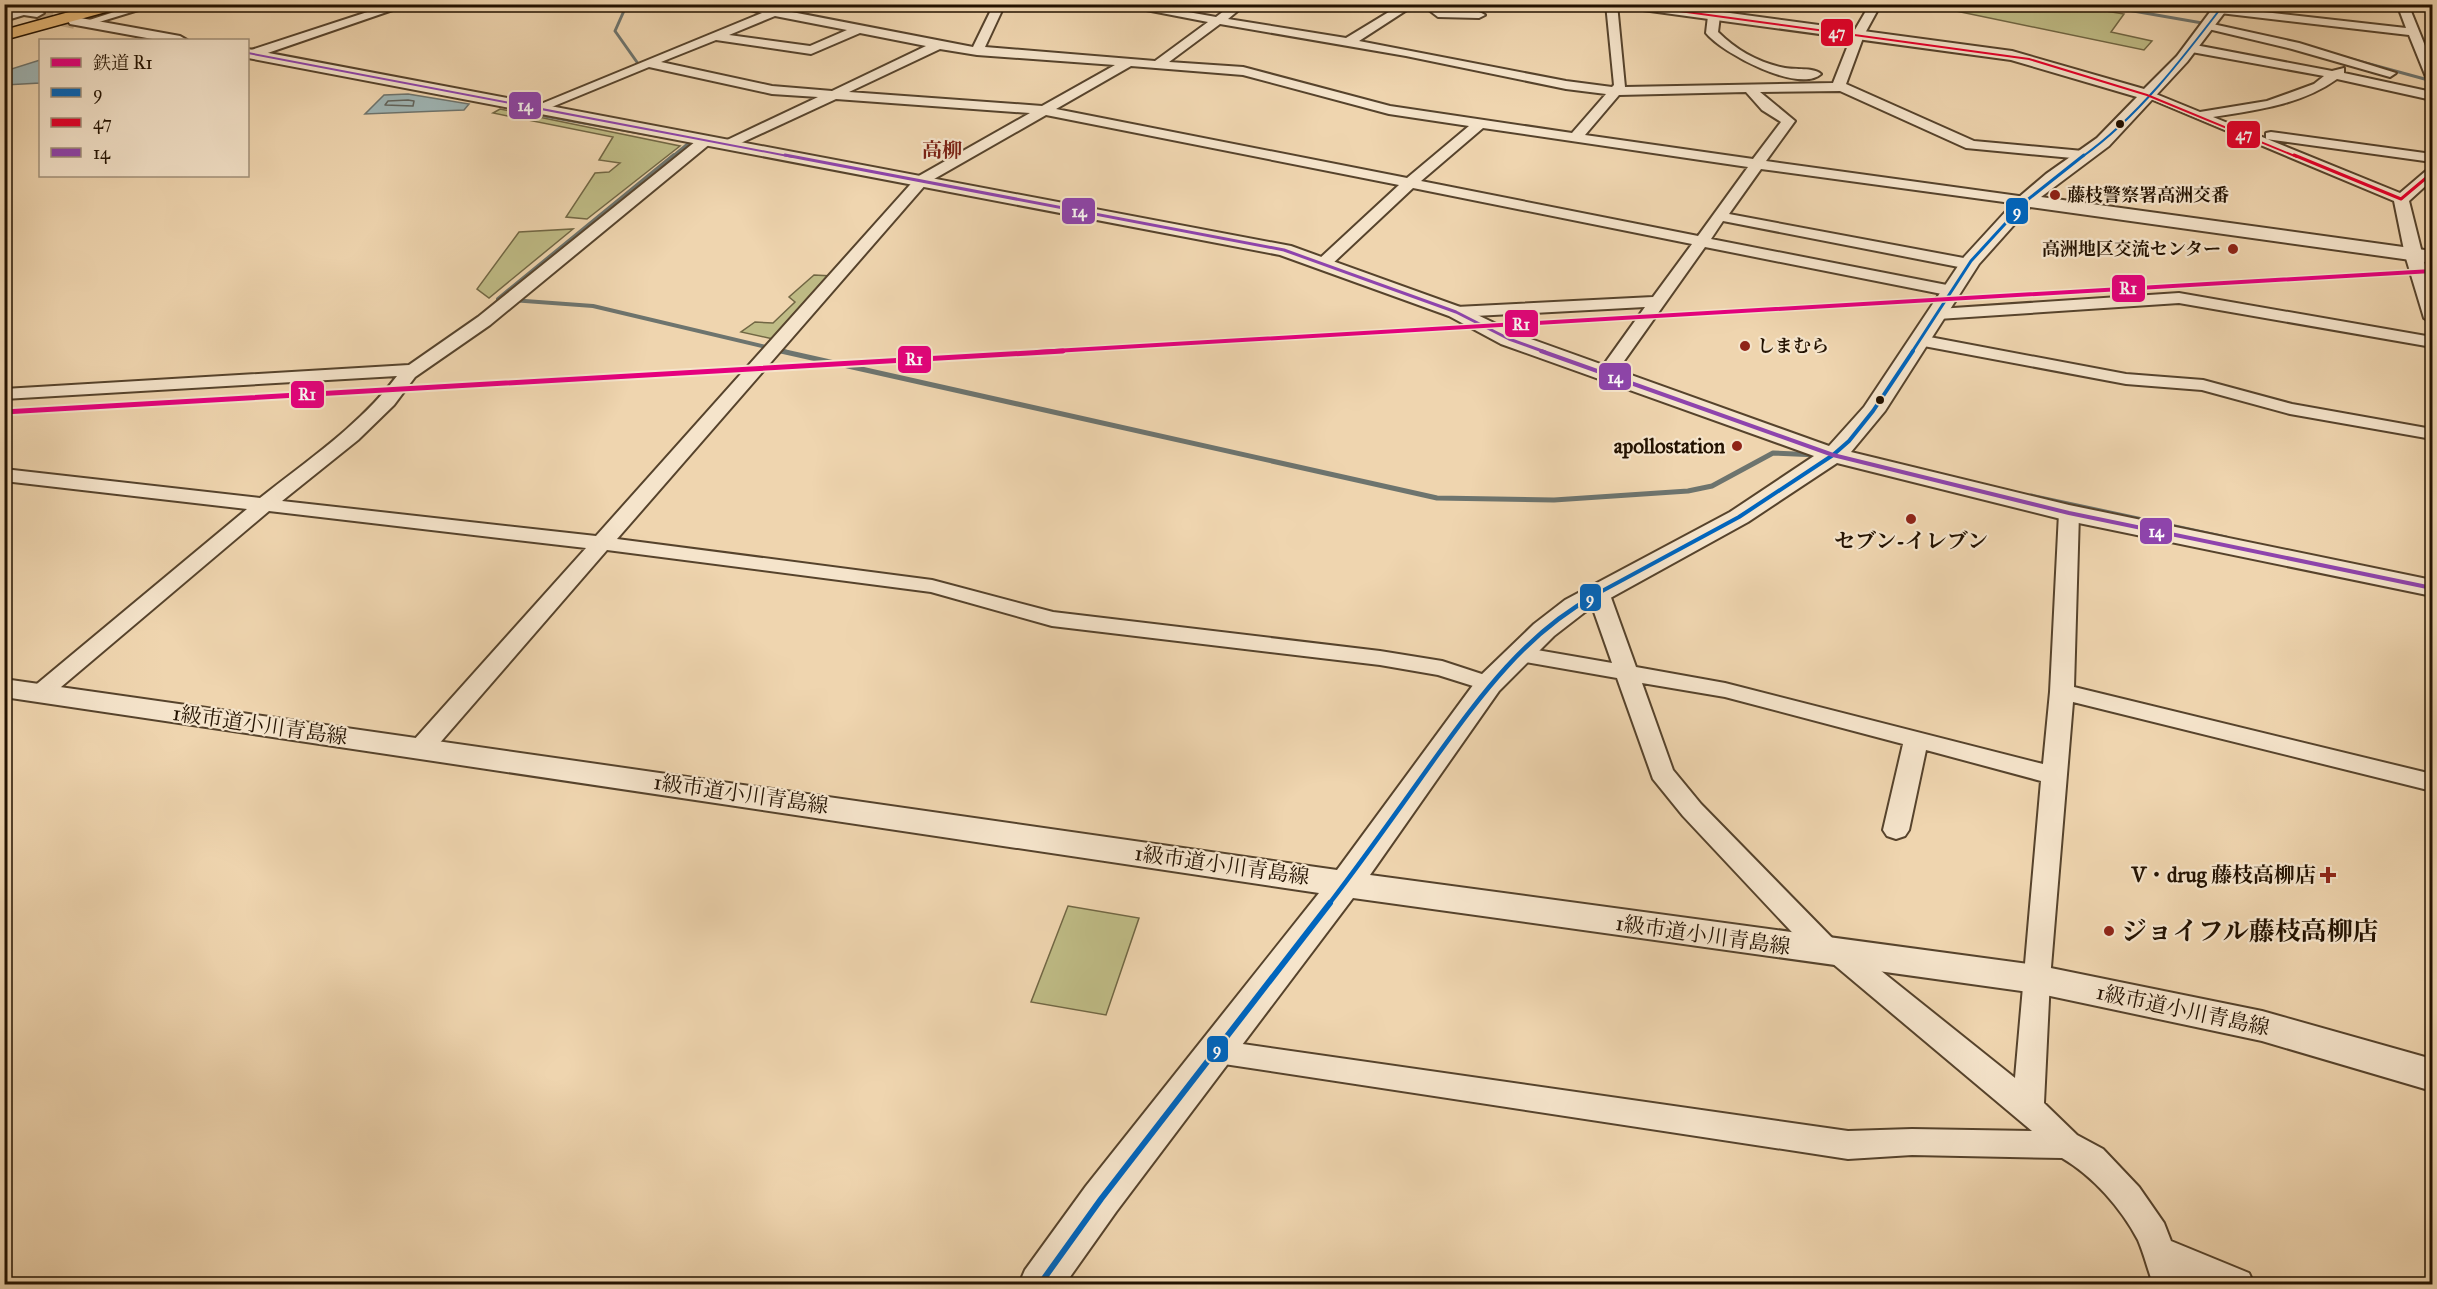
<svg xmlns="http://www.w3.org/2000/svg" width="2437" height="1289" font-family="'IM FELL Great Primer','Noto Serif JP',serif">
<style>
.green{fill:#bfbc86;stroke:#716744;stroke-width:1.5}
.water{fill:#9fb6b6;stroke:#6d746e;stroke-width:1.5}
.lines{fill:none;stroke-linecap:round;stroke-linejoin:round}
.shore{stroke:#61645c;stroke-width:1.5}
.stream-far2{stroke:#6d746e;stroke-width:3}
.stream-far1{stroke:#6d746e;stroke-width:4}
.stream{stroke:#6d746e;stroke-width:5}
.tertiary-tunnel{stroke:#c6ae8c;stroke-width:16;stroke-dasharray:16 8;stroke-linecap:butt}
.minor-casing{stroke:#56432c;stroke-width:4}
.tertiary-casing{stroke:#56432c;stroke-width:4}
.motorway-casing{stroke:#231201;stroke-width:3}
.minor{fill:#f5e4cb;fill-rule:evenodd}
.tertiary{fill:#f5e4cb;fill-rule:evenodd}
.motorway{fill:#e8ba78;fill-rule:evenodd}
.bus-1-far4-casing{stroke:#f5e4cb;stroke-width:4.5}
.bus-1-far3-casing{stroke:#f5e4cb;stroke-width:6}
.bus-1-far2-casing{stroke:#f5e4cb;stroke-width:8}
.bus-1-far1-casing{stroke:#f5e4cb;stroke-width:9}
.bus-1-casing{stroke:#f5e4cb;stroke-width:10}
.bus-2-far1-casing{stroke:#f5e4cb;stroke-width:4.5}
.bus-2-casing{stroke:#f5e4cb;stroke-width:6}
.bus-3-far2-casing{stroke:#f5e4cb;stroke-width:4.5}
.bus-3-far1-casing{stroke:#f5e4cb;stroke-width:6}
.bus-3-casing{stroke:#f5e4cb;stroke-width:8}
.bus-1-far4{stroke:#0065bd;stroke-width:2}
.bus-1-far3{stroke:#0065bd;stroke-width:3}
.bus-1-far2{stroke:#0065bd;stroke-width:4}
.bus-1-far1{stroke:#0065bd;stroke-width:4.5}
.bus-1{stroke:#0065bd;stroke-width:6}
.bus-2-far1{stroke:#e4002b;stroke-width:2}
.bus-2{stroke:#e4002b;stroke-width:3}
.bus-3-far2{stroke:#8e44ad;stroke-width:2}
.bus-3-far1{stroke:#8e44ad;stroke-width:3}
.bus-3{stroke:#8e44ad;stroke-width:4}
.rail-1-far1-casing{stroke:#f5e4cb;stroke-width:7}
.rail-1-casing{stroke:#f5e4cb;stroke-width:9}
.rail-1-far1{stroke:#e5007d;stroke-width:4}
.rail-1{stroke:#e5007d;stroke-width:5}
.bus-dot{fill:#231201;stroke:#f5e4cb;stroke-width:2}
.poi-dot{fill:#8f2418;stroke:#f5e4cb;stroke-width:2}
.labels{text-anchor:middle;dominant-baseline:central;stroke-width:4.5;stroke-linejoin:round;paint-order:stroke}
.far-poi-label{font-size:18px;font-weight:bold;fill:#231201;stroke:#f5e4cb;text-anchor:start}
.far-quarter-label{font-size:20px;font-weight:bold;fill:#7a1f14;stroke:#f5e4cb}
.poi-label{font-size:21px;font-weight:bold;fill:#231201;stroke:#f5e4cb;text-anchor:end}
.street-label{font-size:21px;fill:#231201;stroke:#f5e4cb}
.near-poi-label{font-size:26px;font-weight:bold;fill:#231201;stroke:#f5e4cb;text-anchor:start}
.line-badge{stroke:#f5e4cb;stroke-width:2}
.badge-label{font-size:16px;text-anchor:middle;font-weight:bold;fill:#fff}
</style>
<rect width="100%" height="100%" fill="#efd5af"/>
<filter id="stains"><feTurbulence type="fractalNoise" baseFrequency=".00333" numOctaves="4"/><feColorMatrix values="0 0 0 0 .2 0 0 0 0 .09 0 0 0 0 .02 0 0 0 .5 -.17"/></filter>
<radialGradient id="worn" r=".72"><stop offset=".6" stop-color="#630" stop-opacity="0"/><stop offset="1" stop-color="#630" stop-opacity=".3"/></radialGradient>
<path class="green" d="M1927 5H2069L2124 14 2111 32 2152 41 2144 50Z
M500 109 680 146 587 219 566 217 595 173 609 172 620 163 599 160 613 137 493 113Z
M573 229 489 298 477 289 519 232Z
M814 275 832 276 773 339 741 332 755 322 773 323 795 302 789 297Z
M1068 906 1139 918 1106 1015 1031 1002Z"/>
<path class="water" d="M40 60V83L5 85V71Z
M408 94 469 104 464 110 365 114 384 95Z"/>
<g class="lines">
<path class="shore" d="M408 100 414 101 413 106 385 105 388 101Z"/>
<path class="stream-far2" d="M627 4 615 31 639 65
M2093 4 2208 24
M2340 56 2432 81
M531 108 522 112 662 137
M672 157 690 142 684 141"/>
<path class="stream-far1" d="M674 155 498 299 593 306 787 352"/>
<path class="stream" d="M781 351 1437 498 1554 500 1688 491 1712 486 1773 453 1818 455
M2031 496 2226 538"/>
<path class="tertiary-tunnel" d="M37 13 75 21"/>
<defs>
<path id="minor" d="M41 4H60L4 21V14Z
M139 4H158L86 26 80 23Z
M392 4H410L256 57 248 56V51Z
M727 4H751L973 47 994 4H1005L985 47 1155 61 1208 22 1115 4H1143L1216 17 1233 4H1246L1228 19 1346 38 1402 4H1416L1359 41 1566 81 1612 87 1614 85 1606 4H1617L1625 87 1833 83 1852 35 1870 4H1881L1864 35 1846 84 1974 141 2083 151 2090 155 2083 159 1966 148 1840 91 1760 92 1795 121 1766 161 2026 197 2033 201 2026 205 1761 169 1729 214 1969 259 1977 264 1969 269 1723 221 1711 239 1952 286 1960 291 1952 296 1705 247 1612 378 1606 379 1597 374 1645 307 1456 317 1448 312 1456 307 1653 297 1692 244 1413 188 1331 265H1319L1317 262 1319 259 1399 185 1046 115 927 183 617 539 932 580 1053 612 1380 651 1442 661 1497 679 1501 684 1497 689 1489 691 1438 675 1380 665 1052 626 931 592 607 550 431 753 422 755 413 753 410 747 413 741 586 548 269 511 48 698 40 700 32 698 28 693 32 688 247 509 4 481V469L260 498C308 460 360 425 397 376L4 399V389L409 365 478 317 701 137H711V143L490 325 415 377 394 405 358 440 282 501 596 536 917 177 1030 113 836 99 730 148 725 147V141L818 97 772 94 649 67 542 111H532L531 108 762 13ZM775 16 847 30 810 46 729 35ZM1220 24 1406 56 1566 89 1606 94 1572 133 1390 106 1243 67 1169 62ZM860 33 926 46 832 91 772 86 661 62 716 40 811 54ZM940 49 977 55 1115 65 1042 106 849 92ZM1131 66 1243 75 1389 114 1469 126 1407 178 1056 109ZM1746 92 1762 110 1781 122 1753 159 1585 135 1619 95ZM1483 128 1748 167 1698 236 1421 181Z
M1421 4C1431 4 1436 10 1445 11 1457 12 1475 8 1485 15L1479 18 1438 17Z
M2397 4H2408L2432 63V81L2426 77 2409 35 2220 13 2214 10 2220 7 2406 28Z
M1714 13 1720 16 1718 32C1736 50 1759 63 1785 68 1795 70 1813 67 1821 74 1799 94 1722 53 1706 33L1708 16Z
M2208 23 2299 43 2396 73 2390 77 2292 49 2204 28 2202 26Z
M2190 44 2332 71 2344 68V73L2432 92V100L2337 79C2301 105 2256 110 2213 117L2400 193 2427 170 2432 169V180L2409 201 2432 293V323L2424 318 2405 255 2394 201 2141 95 2147 91 2151 92 2200 112 2267 101 2314 84 2324 76 2186 51 2184 48Z
M2271 132 2432 154V162L2266 139V133Z
M2179 293 2432 337V347L2179 303 1938 319 1930 314 1938 309Z
M1919 335 2126 374 2203 380 2292 404 2432 429V439L2290 414 2202 390 2126 384 1913 344 1910 340Z
M2069 507 2076 509 2079 513 2074 687 2432 774V791L2073 702 2050 979 2044 1103 2077 1135 2103 1149 2139 1187 2164 1223 2171 1241 2249 1273 2254 1284H2200L2185 1278 2187 1284H2153C2148 1270 2144 1254 2138 1240 2121 1208 2093 1176 2062 1158L1912 1155 1848 1159 1204 1061 1200 1052 1204 1043 1215 1040 1848 1131 1912 1129 2032 1131 1832 963 1819 961 1683 816 1653 779 1617 678 1520 661 1512 659 1509 654 1512 649 1520 647 1612 663 1587 592 1590 587H1606L1609 592 1636 667 1725 683 2043 764 2050 692 2059 513 2062 509ZM1642 683 1725 697 1903 744 1883 830 1887 836 1896 839 1905 836 1909 830 1926 750 2041 781 2015 1078 1850 946 1838 944 1701 804 1673 770Z"/>
<path id="tertiary" d="M4 4 37 9 44 13 37 17 4 12Z
M1621 4H1663L2012 51 2144 89 2177 56 2216 4H2231L2187 62 2109 146 2041 197 2432 251V263L2030 207 1979 264 1885 411 1851 452 2069 505 2432 580V596L2069 521 1837 463 1748 522 1585 612 1554 636 1499 691 1370 875 2036 965 2262 1011 2432 1059V1091L2262 1041 2036 993 1353 898 1116 1212 1065 1284H1019L1025 1270 1086 1186 1319 893 4 697V679L1337 870 1479 677 1534 624 1565 600 1730 512 1814 456 1501 344 1449 316 1280 255 248 58V49L1291 246 1463 308 1517 334 1829 446 1864 407 1964 257 2019 197 2046 174 2097 138 2137 97 2011 60 1628 8Z
M75 17 180 36 187 40H158L70 24 68 21 70 18Z"/>
<path id="motorway" d="M98 4H126L124 7 4 40V30Z"/>
</defs>
<use href="#minor" class="minor-casing"/>
<use href="#tertiary" class="tertiary-casing"/>
<use href="#motorway" class="motorway-casing"/>
<use href="#minor" class="minor"/>
<use href="#tertiary" class="tertiary"/>
<use href="#motorway" class="motorway"/>
<defs>
<path id="bus-1-far4" d="M2082 157C2138 117 2183 58 2224 4"/>
<path id="bus-1-far3" d="M1912 352 1971 261 2026 201 2084 155"/>
<path id="bus-1-far2" d="M1591 597 1739 517 1833 455 1849 441 1873 411 1913 351"/>
<path id="bus-1-far1" d="M1329 904C1366 856 1401 806 1436 757 1481 695 1526 633 1594 596"/>
<path id="bus-1" d="M1040 1284 1101 1199 1330 903"/>
<path id="bus-2-far1" d="M1628 4 2029 59 2147 95 2297 157"/>
<path id="bus-2" d="M2294 155 2401 199 2432 173"/>
<path id="bus-3-far2" d="M248 53 793 157"/>
<path id="bus-3-far1" d="M785 155 1284 250 1456 312 1509 339 1545 352"/>
<path id="bus-3" d="M1541 351 1833 455 2069 513 2432 588"/>
</defs>
<use href="#bus-1-far4" class="bus-1-far4-casing"/>
<use href="#bus-1-far3" class="bus-1-far3-casing"/>
<use href="#bus-1-far2" class="bus-1-far2-casing"/>
<use href="#bus-1-far1" class="bus-1-far1-casing"/>
<use href="#bus-1" class="bus-1-casing"/>
<use href="#bus-2-far1" class="bus-2-far1-casing"/>
<use href="#bus-2" class="bus-2-casing"/>
<use href="#bus-3-far2" class="bus-3-far2-casing"/>
<use href="#bus-3-far1" class="bus-3-far1-casing"/>
<use href="#bus-3" class="bus-3-casing"/>
<use href="#bus-1-far4" class="bus-1-far4"/>
<use href="#bus-1-far3" class="bus-1-far3"/>
<use href="#bus-1-far2" class="bus-1-far2"/>
<use href="#bus-1-far1" class="bus-1-far1"/>
<use href="#bus-1" class="bus-1"/>
<use href="#bus-2-far1" class="bus-2-far1"/>
<use href="#bus-2" class="bus-2"/>
<use href="#bus-3-far2" class="bus-3-far2"/>
<use href="#bus-3-far1" class="bus-3-far1"/>
<use href="#bus-3" class="bus-3"/>
<defs>
<path id="rail-1-far1" d="M1037 352 2432 271"/>
<path id="rail-1" d="M4 412 1063 351"/>
</defs>
<use href="#rail-1-far1" class="rail-1-far1-casing"/>
<use href="#rail-1" class="rail-1-casing"/>
<use href="#rail-1-far1" class="rail-1-far1"/>
<use href="#rail-1" class="rail-1"/>
</g>
<g class="bus-dot">
<circle cx="2120" cy="124" r="5"/>
<circle cx="1880" cy="400" r="5"/>
</g>
<g class="poi-dot">
<circle cx="2055" cy="195" r="6"/>
<circle cx="2233" cy="249" r="6"/>
<circle cx="1745" cy="346" r="6"/>
<circle cx="1737" cy="446" r="6"/>
<circle cx="1911" cy="519" r="6"/>
<path d="M2325 866h6v6h6v6h-6v6h-6v-6h-6v-6h6z"/>
<circle cx="2109" cy="931" r="6"/>
</g>
<g class="labels">
<g class="far-poi-label">
<text x="2067" y="195">藤枝警察署高洲交番</text>
<text x="2221" y="249" text-anchor="end">高洲地区交流センター</text>
<text x="1757" y="346">しまむら</text>
</g>
<g class="far-quarter-label">
<text x="942" y="150">高柳</text>
</g>
<g class="poi-label">
<text x="1725" y="446">apollostation</text>
<text x="1911" y="541" text-anchor="middle">セブン-イレブン</text>
<text x="2316" y="875">V・drug 藤枝高柳店</text>
</g>
<g class="street-label">
<text transform="translate(260 725) rotate(8)">1級市道小川青島線</text>
<text transform="translate(741 794) rotate(8)">1級市道小川青島線</text>
<text transform="translate(1222 865) rotate(8)">1級市道小川青島線</text>
<text transform="translate(1703 935) rotate(8)">1級市道小川青島線</text>
<text transform="translate(2183 1010) rotate(12)">1級市道小川青島線</text>
</g>
<g class="near-poi-label">
<text x="2121" y="931">ジョイフル藤枝高柳店</text>
</g>
</g>
<g class="line-badge">
<rect x="1820" y="18" width="34" height="29" rx="6" fill="#e4002b"/>
<rect x="508" y="91" width="34" height="29" rx="6" fill="#8e44ad"/>
<rect x="2226" y="120" width="35" height="29" rx="6" fill="#e4002b"/>
<rect x="2005" y="197" width="24" height="28" rx="6" fill="#0065bd"/>
<rect x="1061" y="197" width="35" height="28" rx="6" fill="#8e44ad"/>
<rect x="2111" y="274" width="35" height="29" rx="6" fill="#e5007d"/>
<rect x="1504" y="309" width="35" height="29" rx="6" fill="#e5007d"/>
<rect x="897" y="345" width="35" height="29" rx="6" fill="#e5007d"/>
<rect x="1598" y="362" width="34" height="29" rx="6" fill="#8e44ad"/>
<rect x="290" y="380" width="35" height="29" rx="6" fill="#e5007d"/>
<rect x="2139" y="517" width="34" height="28" rx="6" fill="#8e44ad"/>
<rect x="1579" y="583" width="23" height="29" rx="6" fill="#0065bd"/>
<rect x="1206" y="1035" width="23" height="28" rx="6" fill="#0065bd"/>
</g>
<g class="badge-label">
<text x="1837" y="38">47</text>
<text x="525" y="111">14</text>
<text x="2244" y="140">47</text>
<text x="2017" y="217">9</text>
<text x="1079" y="217">14</text>
<text x="2128" y="294">R1</text>
<text x="1521" y="330">R1</text>
<text x="914" y="365">R1</text>
<text x="1615" y="383">14</text>
<text x="307" y="400">R1</text>
<text x="2156" y="537">14</text>
<text x="1590" y="604">9</text>
<text x="1217" y="1055">9</text>
</g>
<rect width="2437" height="1289" fill="none" stroke="#efd5af" stroke-width="24"/>
<rect x="6" y="6" width="2425" height="1277" fill="none" stroke="#231201" stroke-width="3"/>
<rect x="12" y="12" width="2413" height="1265" fill="none" stroke="#231201" stroke-width="1.5"/>
<rect x="39" y="39" width="210" height="138" fill="#f5e4cb" stroke="#a1907a" stroke-width="1.5"/>
<rect x="51" y="58" width="30" height="9" fill="#e5007d" stroke="#a1907a" stroke-width="1.5"/>
<text x="93" y="69" font-size="18" fill="#231201">鉄道 R1</text>
<rect x="51" y="88" width="30" height="9" fill="#0065bd" stroke="#a1907a" stroke-width="1.5"/>
<text x="93" y="99" font-size="18" fill="#231201">9</text>
<rect x="51" y="118" width="30" height="9" fill="#e4002b" stroke="#a1907a" stroke-width="1.5"/>
<text x="93" y="129" font-size="18" fill="#231201">47</text>
<rect x="51" y="148" width="30" height="9" fill="#8e44ad" stroke="#a1907a" stroke-width="1.5"/>
<text x="93" y="159" font-size="18" fill="#231201">14</text>
<rect width="100%" height="100%" filter="url(#stains)"/>
<rect width="100%" height="100%" fill="url(#worn)"/>
</svg>
